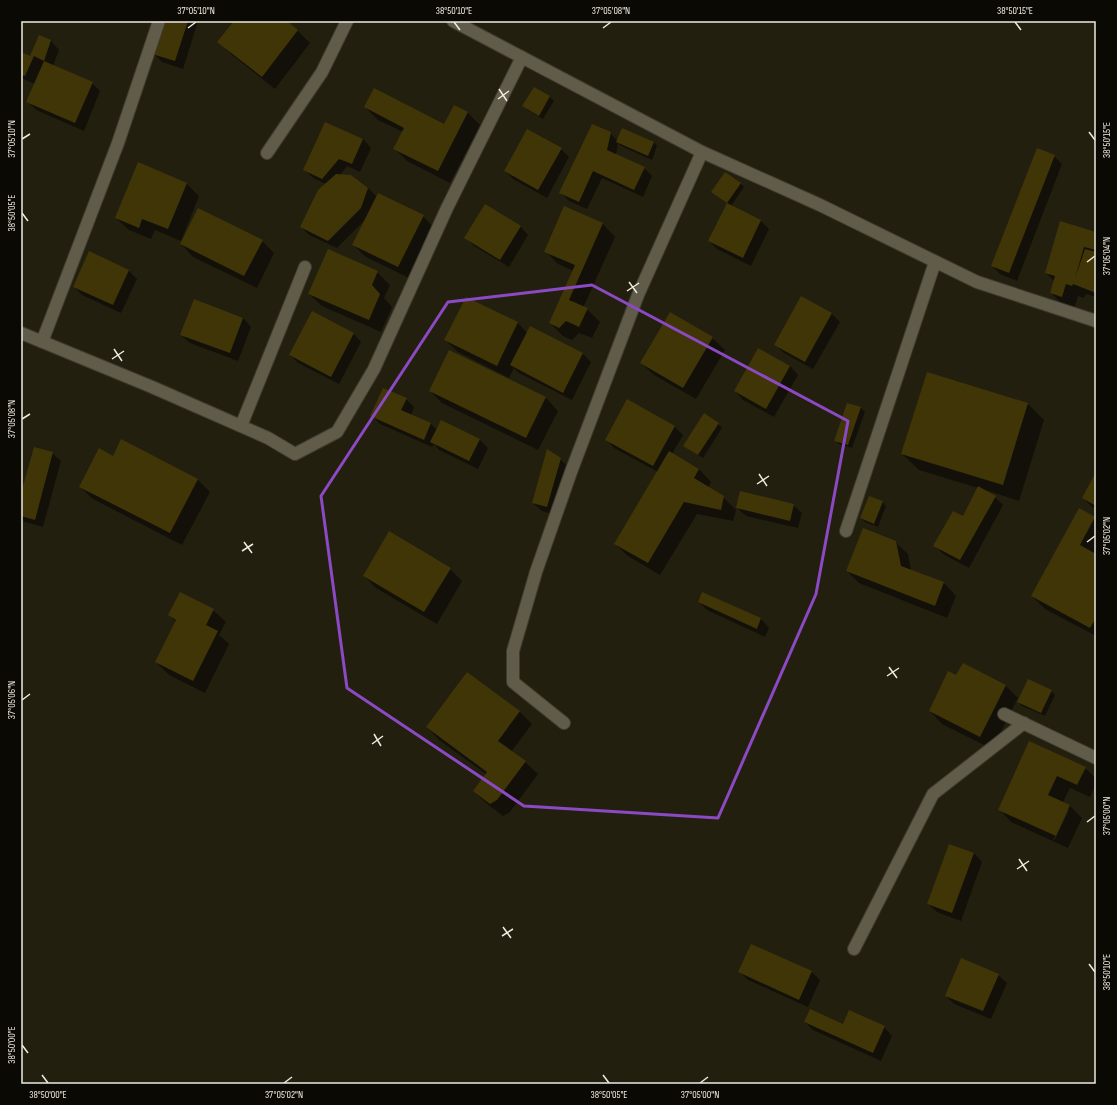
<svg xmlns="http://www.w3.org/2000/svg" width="1117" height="1105" font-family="'Sofia Sans Condensed',sans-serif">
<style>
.shadow{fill:#0007;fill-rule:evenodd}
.building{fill:#403507}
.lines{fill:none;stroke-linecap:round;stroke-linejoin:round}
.minor-casing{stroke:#3e3b31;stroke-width:14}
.minor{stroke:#605c49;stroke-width:12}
.marked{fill:none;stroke:#8c49c4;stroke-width:3;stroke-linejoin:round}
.ticks{fill:none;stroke:#eeebe0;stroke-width:1.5}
.neatline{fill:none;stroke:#eeebe0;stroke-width:1.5}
.ticks-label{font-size:10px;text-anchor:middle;fill:#eeebe0}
</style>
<rect width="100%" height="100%" fill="#231f0f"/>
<path class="shadow" d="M164 21H198L183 69 162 62 154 54Z
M235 21H285L298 31 310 43 275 89 231 54 219 42Z
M39 36 51 41 59 50 53 66 92 83 100 91 84 131 36 110 28 102 35 84 21 78V53L30 57Z
M534 88 550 97 554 101 543 119 528 110 524 106Z
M455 106 468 113 480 125 450 183 407 161 395 149 403 132 378 120 365 107 445 125Z
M610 133 617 140 654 142 657 146 652 160 621 146 618 143 616 155 644 168 652 176 643 197 602 178 587 209 569 201 560 192Z
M363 139 371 148 360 172 347 166 340 175 368 188 377 197 423 216 435 229 411 279 366 257 353 245 365 220 337 248 309 235 301 227 326 184 313 178 305 170Z
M561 149 569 157 547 198 513 179 505 171Z
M1054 156 1062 164 1017 281 1000 274 992 266Z
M740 183 744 187 731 206 761 221 769 229 751 266 717 249 709 241 728 203 716 195Z
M187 184 199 196 181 241 155 230 151 239 129 230 116 218Z
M565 208 603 224 615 237 583 308 587 309 600 322 592 338 579 333 572 340 563 336 550 323 574 271 558 264 545 251Z
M520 226 528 235 509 267 474 246 466 238Z
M1096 233V297L1086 294 1084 298 1078 296 1074 309 1063 305 1051 293 1054 281 1046 273Z
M262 241 274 253 257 288 193 257 181 244Z
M129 271 137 279 121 313 82 295 74 287Z
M377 272 390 285 384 298 392 307 381 332 322 306 309 294Z
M801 297 832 314 840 322 813 369 784 353 775 344Z
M467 298 518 323 527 333 530 327 583 354 591 362 572 400 519 373 514 368 509 378 458 352 445 340Z
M243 318 251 327 238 361 190 343 181 335Z
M353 333 361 342 339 384 298 363 290 355Z
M712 338 725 350 696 399 654 375 641 363Z
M450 351 546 398 558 411 538 450 442 403 430 391Z
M790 366 798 375 774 417 743 400 735 391Z
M406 399 414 407 411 416 431 424 437 430 480 440 488 448 478 469 439 450 434 444 432 447 380 424 372 416Z
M628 400 675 427 683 435 672 454 699 469 711 482 708 488 723 497 736 510 733 521 697 514 660 575 628 556 615 544 658 472 614 448 606 439Z
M848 404 861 408 865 412 852 448 839 444 835 440Z
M1028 404 1044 420 1019 501 986 490 995 497 1003 505 969 568 943 554 935 546 963 517 978 488 919 470 902 454Z
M718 424 722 428 703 458 688 449Z
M122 441 198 480 210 492 182 545 93 499 80 487 113 457Z
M52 453 61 461 43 527 25 522 21 519V497Z
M560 459 568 467 555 515 542 511 533 503Z
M1096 474V509L1091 506 1083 498Z
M882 502 886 506 878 527 865 522 861 518Z
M793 505 802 513 798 528 746 516 737 508Z
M1094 518 1096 520V549L1094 554 1096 555V636L1045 609 1032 596Z
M895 542 908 554 911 571 944 583 956 596 947 618 859 583 847 571Z
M450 569 462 581 437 624 376 588 364 576Z
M703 593 761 619 769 628 765 637 707 610 699 602Z
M213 610 226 622 219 635 229 644 205 693 169 675 156 662 176 622 169 615Z
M467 673 520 712 532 724 511 752 525 762 538 774 510 812 503 816 486 803 474 791 486 774 439 740 427 727Z
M957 677 1005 685 1018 698 992 749 942 724 930 711Z
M1051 691 1055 695 1045 716 1022 706 1018 702Z
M1030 742 1085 768 1096 778V784L1090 797 1070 788 1063 802 1070 806 1082 818 1068 848 1011 822 999 809ZM1067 810H1069L1054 841 1053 840Z
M974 853 982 862 961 921 937 912 928 904Z
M751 945 812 972 820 980 808 1007 748 980 740 972Z
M998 975 1007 983 991 1019 954 1004 946 996Z
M805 1022 843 1025 884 1027 892 1036 881 1061 813 1030Z"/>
<path class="building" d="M163 21H188L175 61 152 54Z
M234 21H287L298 30 262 77 217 42Z
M39 35 51 40 44 61 34 56 25 76 21 75V52L30 56Z
M44 61 93 82 75 123 26 102Z
M534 87 550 96 539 116 522 106Z
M374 88 444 124 454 105 468 112 438 171 393 149 404 128 364 107Z
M325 122 363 139 352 164 339 159 322 179 303 170Z
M592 124 611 132 607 150 645 167 634 190 593 171 579 202 559 193Z
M622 128 654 142 648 156 616 142Z
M527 129 562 148 538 190 504 171Z
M1037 148 1055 155 1009 273 991 266Z
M138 162 187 183 168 229 142 219 139 228 115 218Z
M725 172 741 183 727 203 761 220 743 258 708 241 727 203 711 192Z
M336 174 351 175 368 188 361 208 328 241 300 227 318 190Z
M378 193 424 215 398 267 352 245Z
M485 204 521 226 500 260 464 238Z
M564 206 603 223 569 300 588 308 579 327 566 321 559 328 549 323 575 265 544 252Z
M198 208 263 240 244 276 180 244Z
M1060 221 1096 232V250L1084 247 1075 278 1085 249 1096 252V293L1073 284 1072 286 1066 284 1062 297 1050 293 1055 276 1045 273Z
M328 249 378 271 372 285 380 294 369 320 308 294Z
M89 251 129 270 113 305 73 287Z
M801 296 832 313 805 362 774 345Z
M466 297 518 322 497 366 444 340Z
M194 299 243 318 230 353 180 335Z
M312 311 354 333 331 377 289 355Z
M670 312 713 337 683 388 640 363Z
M530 326 583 353 563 393 510 365Z
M758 348 790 366 766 409 734 391Z
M449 350 546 397 526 438 429 391Z
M927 372 1028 403 1003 485 901 454Z
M383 388 407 398 401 410 431 423 424 440 370 416Z
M627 399 675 426 653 466 605 440Z
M847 403 861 407 848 445 834 441Z
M704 413 719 423 698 455 683 446Z
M441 420 480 439 469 461 430 442Z
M121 439 198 479 170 533 79 487 99 448 113 456Z
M34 447 53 452 35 520 21 516V493Z
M547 449 561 458 547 507 532 503Z
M669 451 699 469 694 478 724 496 721 510 684 502 648 563 614 544Z
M1096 472V506L1082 498Z
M978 486 996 496 960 560 933 546 953 511 963 516Z
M740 491 794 504 790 521 736 508Z
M869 496 883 501 874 524 860 518Z
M1079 508 1095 517 1080 545 1096 554V618L1090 628 1031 596Z
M863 528 896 541 901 566 944 582 935 606 846 571Z
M389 531 451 568 424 612 363 576Z
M180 592 214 609 206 625 218 631 193 681 155 662 176 620 168 615Z
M702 592 761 618 757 629 698 602Z
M963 663 1006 685 980 737 929 711 948 671 956 675Z
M467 672 520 711 498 741 526 761 497 800 490 804 473 791 487 772 426 727Z
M1028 679 1052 690 1041 713 1017 702Z
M1029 741 1086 767 1077 785 1057 776 1048 795 1070 805 1056 836 998 810Z
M949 844 974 853 952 913 927 904Z
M751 944 812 971 799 1000 738 972Z
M961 958 999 974 983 1011 945 996Z
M810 1009 843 1024 849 1010 885 1026 873 1053 804 1022Z"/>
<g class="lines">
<defs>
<path id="minor" d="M453 21 702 152 820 205 977 282 1096 321
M267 153 322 72 347 21
M21 333 152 387 268 438 295 454 337 432 374 369 447 208 522 57
M42 342 118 143 159 21
M241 426 305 267
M846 531 935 262
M1004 714 1096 758
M564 723 513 682V651L536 572 571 472 638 295 702 152
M854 949 933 794 1024 723"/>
</defs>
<use href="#minor" class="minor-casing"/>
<use href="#minor" class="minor"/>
</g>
<path class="marked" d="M592 285 848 421 816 594 718 818 524 806 347 688 321 496 448 302Z"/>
<path class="ticks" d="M454 22 460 30M1015 22 1021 30M188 28 196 22M603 28 611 22M499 89 507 101M498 99 509 91M1089 132 1095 140M22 139 30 134M22 213 28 221M1087 262 1095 256M629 282 637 293M627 291 639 283M114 349 122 361M112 359 124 351M22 419 30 414M759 474 767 486M757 484 769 476M244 542 252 553M1087 542 1095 536M242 551 253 544M889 667 897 678M887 676 899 668M22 700 30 694M374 734 381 746M372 744 383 736M1087 822 1095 816M1019 859 1027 871M1017 869 1029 861M503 927 511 938M502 936 513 929M1089 964 1095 972M22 1045 28 1053M42 1075 48 1083M603 1075 609 1083M284 1083 292 1077M700 1083 708 1077"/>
<rect width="1117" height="1105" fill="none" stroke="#0b0904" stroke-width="44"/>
<rect x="22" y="22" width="1073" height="1061" class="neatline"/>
<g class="ticks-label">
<text x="196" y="14">37°05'10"N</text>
<text x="454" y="14">38°50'10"E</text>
<text x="611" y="14">37°05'08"N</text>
<text x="1015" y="14">38°50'15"E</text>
<text transform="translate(11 139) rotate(-90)" y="4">37°05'10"N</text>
<text transform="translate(1106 140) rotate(-90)" y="4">38°50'15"E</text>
<text transform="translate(11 213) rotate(-90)" y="4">38°50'05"E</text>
<text transform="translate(1106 256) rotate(-90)" y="4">37°05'04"N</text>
<text transform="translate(11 419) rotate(-90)" y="4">37°05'08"N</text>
<text transform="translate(1106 536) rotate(-90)" y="4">37°05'02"N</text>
<text transform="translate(11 700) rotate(-90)" y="4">37°05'06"N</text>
<text transform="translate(1106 816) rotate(-90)" y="4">37°05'00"N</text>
<text transform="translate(1106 972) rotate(-90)" y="4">38°50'10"E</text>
<text transform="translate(11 1045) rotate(-90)" y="4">38°50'00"E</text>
<text x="48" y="1098">38°50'00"E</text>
<text x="284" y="1098">37°05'02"N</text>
<text x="609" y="1098">38°50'05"E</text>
<text x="700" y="1098">37°05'00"N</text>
</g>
</svg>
